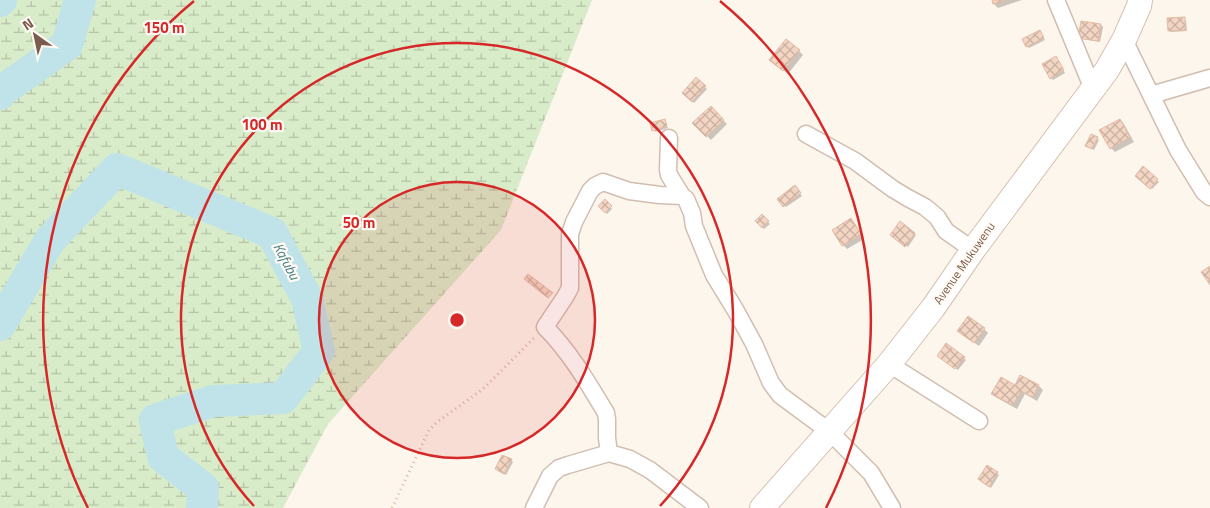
<svg xmlns="http://www.w3.org/2000/svg" width="1210" height="508" font-family="'Titillium Web',sans-serif">
<style>
.wetland{fill:url(#wetland-marsh)}
.shadow{fill:#0003}
.lines{fill:none;stroke-linecap:round;stroke-linejoin:round}
.river{stroke:#bfe3e8;stroke-width:32}
.building{fill:url(#building-cross-hatch);stroke:#e6bba3}
.street-casing{stroke:#d1beb0;stroke-width:19}
.secondary-casing{stroke:#d6c0b0;stroke-width:26}
.path{stroke:#d9b8a5;stroke-width:3;stroke-dasharray:1 4;stroke-linecap:butt}
.street{stroke:#fff;stroke-width:16}
.secondary{stroke:#fff;stroke-width:24}
.ring{fill:none;stroke:#d62828;stroke-width:2.5}
.labels{text-anchor:middle;dominant-baseline:central;stroke-width:4.5;stroke-linejoin:round;paint-order:stroke}
.street-label{font-size:12px;fill:#7a5c4d;stroke:#fffaf3}
.water-label{font-size:14px;font-style:italic;fill:#437c86;stroke:#fffaf3}
.centre{fill:#d62828;stroke:#fffaf3;stroke-width:2.5}
.ring-label{font-size:15px;text-anchor:middle;font-weight:bold;fill:#d62828;stroke:#fffaf3;stroke-width:4.5;stroke-linejoin:round;paint-order:stroke}
</style>
<defs>
<pattern id="wetland-marsh" width="20" height="14" patternUnits="userSpaceOnUse" patternTransform="scale(1.25)"><rect width="20" height="14" fill="#d8ecc9"/><path d="M1 5h8M5 5V1M11 12h8M15 12V8" fill="none" stroke="#b4c2a5"/></pattern>
<pattern id="building-cross-hatch" width="8" height="8" patternUnits="userSpaceOnUse" patternTransform="scale(1.25)"><rect width="8" height="8" fill="#f3d5c3"/><path d="M0 0l8 8M0 8l8-8" fill="none" stroke="#cab0a1"/></pattern>
</defs>
<rect width="100%" height="100%" fill="#fdf6ec"/>
<path class="wetland" d="M0 0H592L501 230 328 424 283 508H0Z"/>
<path class="shadow" d="M993 0H1022L998 8 994 4Z
M1184 19 1186 21 1187 31 1171 32 1169 30Z
M1082 22 1101 25 1103 27 1100 42 1082 39 1080 37Z
M1041 34 1045 40 1029 48 1027 46Z
M799 51 803 55 788 74 775 64Z
M1057 60 1065 73 1053 80 1051 78Z
M696 79 707 89 694 103 684 93Z
M711 107 727 124 711 140 694 123Z
M664 120 668 128 655 132 654 130Z
M1120 120 1124 124 1134 142 1115 152 1111 148Z
M1092 135 1099 140 1094 150 1087 146Z
M1143 168 1159 182 1152 189 1136 176Z
M796 189 802 196 786 207 779 199Z
M605 201 612 209 607 214 599 206Z
M762 216 770 224 764 229 757 221Z
M850 220 855 224 864 239 847 249 843 245 834 231Z
M914 233 916 235 908 247 893 237Z
M984 329 988 333 979 346 963 335Z
M941 357 964 358 966 360 958 370Z
M1039 386 1043 390 1037 401 1025 394 1017 409 997 398 993 394Z
M511 460 513 462 506 475 498 471Z
M987 467 999 475 991 488 981 481Z"/>
<g class="lines">
<path class="river" d="M0 1 1 0
M0 94 3 90 67 45 80 0
M0 325 50 240 117 169 272 233 307 299 319 351 283 398 213 401 155 420 163 457 203 488 202 508"/>
</g>
<path class="building" d="M992 0H1006L993 4Z
M1185 17V30L1168 31 1167 18Z
M1081 21 1101 24 1098 41 1078 38Z
M1040 30 1044 38 1026 47 1022 39Z
M786 39 800 50 783 71 769 60Z
M1056 56 1064 70 1050 79 1042 64Z
M696 77 706 86 692 102 682 93Z
M711 106 724 120 706 137 692 123Z
M665 119 667 126 652 131 650 123Z
M1120 119 1130 137 1110 149 1099 130Z
M1091 134 1098 137 1092 149 1085 146Z
M1143 166 1158 179 1150 189 1135 176Z
M795 185 801 193 783 207 777 199Z
M605 199 612 206 605 213 598 206Z
M762 214 769 221 762 228 755 221Z
M851 218 861 234 842 246 832 230Z
M900 221 915 233 905 247 890 235Z
M1210 266V285L1201 272Z
M528 274 553 293 548 298 524 279Z
M968 316 985 328 974 343 957 331Z
M946 343 965 357 955 369 937 356Z
M1020 375 1039 385 1033 397 1021 391 1013 405 991 394 1001 377 1015 385Z
M502 455 512 459 504 474 495 469Z
M987 465 998 472 989 487 978 479Z"/>
<g class="lines">
<defs>
<path id="street" d="M1056 0 1093 89
M1124 40 1178 150 1204 192 1210 197
M1151 95 1210 78
M806 134 855 161 893 189 908 198 925 207 937 217 946 231 973 250
M669 138 668 170 669 175 682 196 686 199 692 213 694 226 714 275 736 311 754 344 771 383 780 395 830 432 871 473 892 508
M889 364 979 421
M609 453 607 438V419L606 413C588 383 570 352 545 327L565 297 570 288V234L574 222 590 191 595 186 603 182 629 191 660 195 682 196
M534 508 550 476 559 468 568 465 609 453 630 459 650 470 700 508"/>
<path id="secondary" d="M762 508 889 364 933 308 973 250 1107 70 1124 40 1139 6 1140 0"/>
</defs>
<use href="#street" class="street-casing"/>
<use href="#secondary" class="secondary-casing"/>
<path class="path" d="M392 508 429 430 437 422 483 389 534 338"/>
<use href="#street" class="street"/>
<use href="#secondary" class="secondary"/>
</g>
<circle cx="457" cy="320" r="138" fill="#d62828" fill-opacity=".12"/>
<g class="ring">
<circle cx="457" cy="320" r="138"/>
<path d="M254 506A276 276 0 1 1 660 506"/>
<path d="M88 508A414 414 0 0 1 194 1M720 1A414 414 0 0 1 826 508"/>
</g>
<g class="labels">
<g class="street-label">
<text transform="translate(964 263) rotate(-55)">Avenue Mukuwenu</text>
</g>
<g class="water-label">
<text transform="translate(287 261) rotate(62)">Kafubu</text>
</g>
</g>
<circle cx="457" cy="320" r="8" class="centre"/>
<g class="ring-label">
<text x="164" y="33">150 m</text>
<text x="262" y="130">100 m</text>
<text x="359" y="228">50 m</text>
</g>
<g transform="translate(35 35) rotate(327)" stroke="#fffaf3" stroke-width="4" paint-order="stroke">
<path d="M0-4L9 19L0 12L-9 19Z" fill="#7a5c4d"/>
<text y="-8" font-size="14" font-weight="bold" text-anchor="middle" fill="#7a5c4d">N</text>
</g>
</svg>
